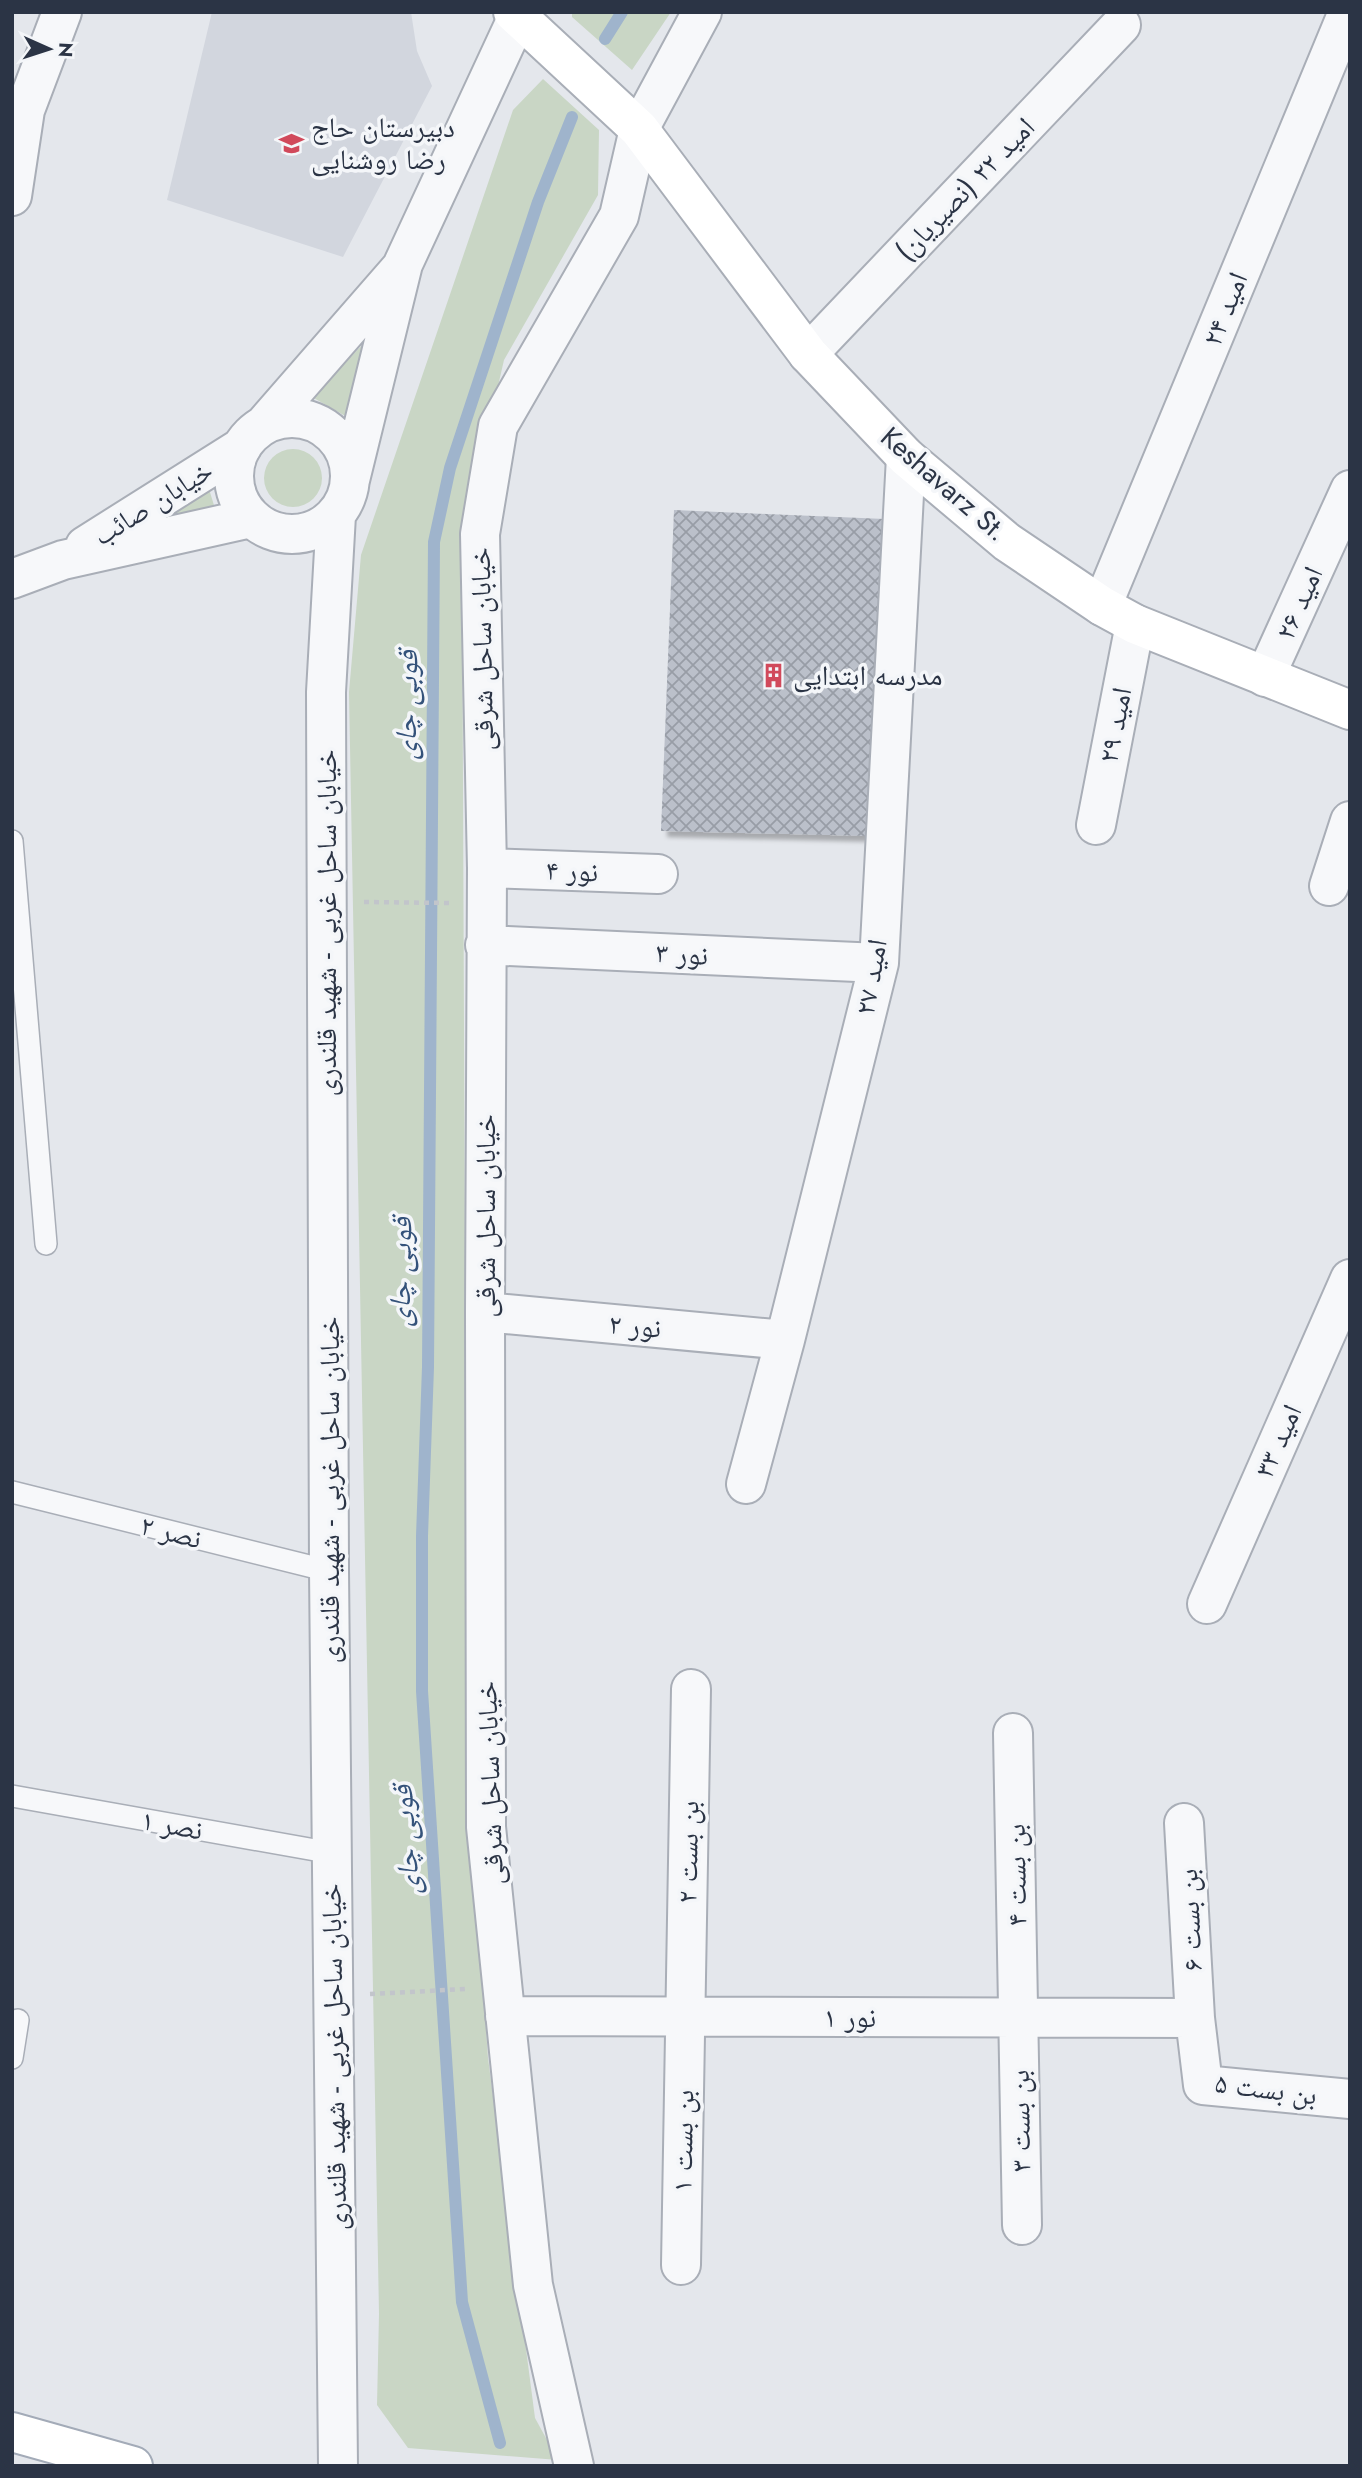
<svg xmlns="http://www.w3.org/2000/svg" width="1362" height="2478" font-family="Jost,'Noto Naskh Arabic',sans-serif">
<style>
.built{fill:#d2d6de}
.grass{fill:#c9d6c5}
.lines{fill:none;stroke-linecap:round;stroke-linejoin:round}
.stream{stroke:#9fb4cc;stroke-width:12}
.building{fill:url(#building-cross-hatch);filter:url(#shadow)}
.service-casing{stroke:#a9aeb7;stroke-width:24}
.minor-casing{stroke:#a9aeb7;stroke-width:42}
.secondary-casing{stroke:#a9aeb7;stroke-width:42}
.primary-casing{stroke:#a3abb8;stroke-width:42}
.path{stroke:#c2c5cb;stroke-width:4.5;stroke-dasharray:5 5;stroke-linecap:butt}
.service{stroke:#f7f8fa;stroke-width:21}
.minor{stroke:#f7f8fa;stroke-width:38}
.secondary{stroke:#fff;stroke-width:38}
.primary{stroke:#fff;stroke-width:38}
.labels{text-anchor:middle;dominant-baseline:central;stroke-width:7;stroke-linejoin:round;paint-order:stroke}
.poi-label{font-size:28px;fill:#2b3445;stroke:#f4f6f9;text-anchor:start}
.street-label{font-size:28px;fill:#2b3445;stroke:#f4f6f9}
.water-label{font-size:30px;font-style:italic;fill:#34527a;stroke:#f4f6f9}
</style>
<defs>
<pattern id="building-cross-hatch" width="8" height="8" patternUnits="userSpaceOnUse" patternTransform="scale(1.75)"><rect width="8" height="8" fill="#bbc0ca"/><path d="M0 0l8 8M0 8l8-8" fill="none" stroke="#989da6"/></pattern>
<filter id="shadow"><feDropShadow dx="6" dy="6" stdDeviation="2" flood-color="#0004"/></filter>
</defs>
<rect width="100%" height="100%" fill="#e4e7ec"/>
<path class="built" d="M212 12H411L417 51 432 86 343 257 167 200Z"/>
<path class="grass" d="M572 12H671L632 70 572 17Z
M543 79 599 130 598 195 504 360 462 543 467 1750 488 2058 535 2418 558 2460 408 2448 377 2405 379 2314 349 692 361 555 513 110Z
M369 338 347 417 312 397Z
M264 478a29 29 0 1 1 58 0a29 29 0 1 1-58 0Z
M209 489 217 515 143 533Z"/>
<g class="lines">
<path class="stream" d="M605 39 622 12
M500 2443 462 2302 422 1691V1536L428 1367 434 542 450 468 538 202 572 117"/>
</g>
<path class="building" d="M674 510 885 519 870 836 661 831Z"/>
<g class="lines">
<defs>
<path id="service" d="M12 841 46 1244
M12 1492 329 1571
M12 1796 332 1853
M12 2058 18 2020"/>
<path id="minor" d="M12 196 25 110 62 12
M808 354 1121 25
M234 476a58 58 0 1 1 116 0a58 58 0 1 1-116 0Z
M264 425 400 269
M350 480 403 264 520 12
M336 515 326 692 329 1571 338 2466
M85 546 242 447
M12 579 63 560 251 518
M1102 606 1348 12
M1265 677 1350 490
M1096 825 1135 624
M487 868 658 874
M1329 886 1350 821
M485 945 879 963
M485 1312 785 1340
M746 1484 785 1340 879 963 906 457
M1207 1604 1350 1279
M1013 1733 1022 2225
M1184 1823 1195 2018 1203 2085 1350 2099
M505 2016 1195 2018
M681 2265 691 1689
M574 2466 533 2285 486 1827 485 1312 487 868 480 534 498 426 619 216 639 129 702 12"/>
<path id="secondary" d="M513 12 639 129 808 354 906 457 1007 542 1102 606 1135 624 1350 710"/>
<path id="primary" d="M12 2432 133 2466"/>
</defs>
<use href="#service" class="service-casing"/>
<use href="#minor" class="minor-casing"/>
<use href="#secondary" class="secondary-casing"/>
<use href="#primary" class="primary-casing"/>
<path class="path" d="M364 902 450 903
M370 1994 466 1989"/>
<use href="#service" class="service"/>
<use href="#minor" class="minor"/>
<use href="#secondary" class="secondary"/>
<use href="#primary" class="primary"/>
</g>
<defs>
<symbol id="school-bare" viewBox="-9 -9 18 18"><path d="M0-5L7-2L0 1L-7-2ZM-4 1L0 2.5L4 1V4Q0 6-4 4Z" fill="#d1495b" stroke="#f4f6f9" stroke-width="2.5" paint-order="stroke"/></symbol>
<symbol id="building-bare" viewBox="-9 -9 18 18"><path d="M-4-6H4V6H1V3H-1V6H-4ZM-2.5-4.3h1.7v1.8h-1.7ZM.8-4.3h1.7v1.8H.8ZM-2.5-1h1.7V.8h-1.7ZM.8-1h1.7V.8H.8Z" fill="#d1495b" stroke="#f4f6f9" stroke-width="2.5" paint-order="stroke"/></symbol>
</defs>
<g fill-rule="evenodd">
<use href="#school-bare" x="274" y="126" width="35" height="35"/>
<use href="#building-bare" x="756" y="658" width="35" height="35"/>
</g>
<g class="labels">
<g class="poi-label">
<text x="311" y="127">دبیرستان حاج<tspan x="311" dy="32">رضا روشنایی</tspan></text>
<text x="793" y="675">مدرسه ابتدایی</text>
</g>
<g class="street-label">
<text transform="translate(965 189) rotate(-46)">امید ۲۲ (نصیریان)</text>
<text transform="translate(1225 309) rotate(-68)">امید ۲۴</text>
<text transform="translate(944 484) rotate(41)">Keshavarz St.</text>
<text transform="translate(153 503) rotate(-32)">خیابان صائب</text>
<text transform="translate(1299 603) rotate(-66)">امید ۲۶</text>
<text transform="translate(482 649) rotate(-91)">خیابان ساحل شرقی</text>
<text transform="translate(1115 725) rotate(-79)">امید ۲۹</text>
<text transform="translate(572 871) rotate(2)">نور ۴</text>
<text transform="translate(326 923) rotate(-90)">خیابان ساحل غربی - شهید قلندری</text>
<text transform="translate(682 954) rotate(3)">نور ۳</text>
<text transform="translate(871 977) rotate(-80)">امید ۲۷</text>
<text transform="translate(485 1216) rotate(-90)">خیابان ساحل شرقی</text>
<text transform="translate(635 1326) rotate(5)">نور ۲</text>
<text transform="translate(1278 1441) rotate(-66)">امید ۳۳</text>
<text transform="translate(329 1490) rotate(-90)">خیابان ساحل غربی - شهید قلندری</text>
<text transform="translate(171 1532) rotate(14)">نصر ۲</text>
<text transform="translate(490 1783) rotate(-92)">خیابان ساحل شرقی</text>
<text transform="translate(172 1825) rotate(10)">نصر ۱</text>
<text transform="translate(688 1852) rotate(-89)">بن بست ۲</text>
<text transform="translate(1016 1875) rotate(-91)">بن بست ۴</text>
<text transform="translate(1190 1920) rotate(-93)">بن بست ۶</text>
<text x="850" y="2017">نور ۱</text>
<text transform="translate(334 2057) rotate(-91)">خیابان ساحل غربی - شهید قلندری</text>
<text transform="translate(1266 2089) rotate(7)">بن بست ۵</text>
<text transform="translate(1020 2121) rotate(-91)">بن بست ۳</text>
<text transform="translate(683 2141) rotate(-89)">بن بست ۱</text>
</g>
<g class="water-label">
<text transform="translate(406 705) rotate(-89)">قوبی چای</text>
<text transform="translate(400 1272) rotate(-89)">قوبی چای</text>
<text transform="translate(405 1840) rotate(-94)">قوبی چای</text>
</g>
</g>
<rect width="1362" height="2478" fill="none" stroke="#2b3445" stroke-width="28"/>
<g transform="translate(49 49) rotate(93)" stroke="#f4f6f9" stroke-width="5" paint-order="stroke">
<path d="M0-5L12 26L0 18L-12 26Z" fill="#2b3445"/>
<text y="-10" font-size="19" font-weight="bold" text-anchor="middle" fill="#2b3445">N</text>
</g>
</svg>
